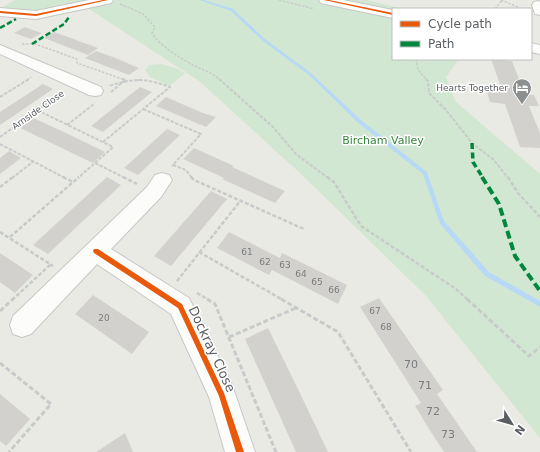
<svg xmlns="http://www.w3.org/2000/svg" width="540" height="452" font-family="'DejaVu Sans',sans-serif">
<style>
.green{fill:#d2e7d1}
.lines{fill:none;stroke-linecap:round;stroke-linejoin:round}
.stream{fill:#b8d9f5;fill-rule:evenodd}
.building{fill:#d2d1ce}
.street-casing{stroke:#c7c7c7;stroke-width:2}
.path-far3{stroke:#c7cbc9;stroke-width:1.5;stroke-dasharray:2.5 1.5;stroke-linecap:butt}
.path-far2{stroke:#c7cbc9;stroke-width:2;stroke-dasharray:3.5 1.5;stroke-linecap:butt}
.path-far1{stroke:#c7cbc9;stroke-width:2.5;stroke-dasharray:4 2;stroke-linecap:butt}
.path{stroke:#c7cbc9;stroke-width:3;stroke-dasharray:5 2.5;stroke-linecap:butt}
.street{fill:#fcfcfb;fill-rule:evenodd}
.quiet-far2{stroke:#00873e;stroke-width:2.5;stroke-dasharray:5.5 2.5;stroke-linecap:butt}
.quiet-far1{stroke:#00873e;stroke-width:3.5;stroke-dasharray:6 3.5;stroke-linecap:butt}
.quiet{stroke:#00873e;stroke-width:4;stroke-dasharray:8 4;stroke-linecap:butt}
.cycleway-casing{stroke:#fff;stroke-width:3}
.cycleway{fill:#e8590c;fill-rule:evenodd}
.labels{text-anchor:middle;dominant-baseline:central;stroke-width:3;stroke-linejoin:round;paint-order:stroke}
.far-poi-label{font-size:9px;fill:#5a5e62;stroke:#fff;text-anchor:end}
.far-street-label{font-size:9px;fill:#5a5e62;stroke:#fff}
.number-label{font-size:9px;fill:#797c7e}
.park-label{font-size:11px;fill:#38843e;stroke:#fff}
.near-number-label{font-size:11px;fill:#797c7e}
.near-street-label{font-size:13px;fill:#5a5e62;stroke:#fff}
</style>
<rect width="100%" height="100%" fill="#eaeae5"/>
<path class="green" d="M15 0H367L404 9H393V59H459L446 77 456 102 540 174V438L426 296 302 175 199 81 89 9 63 14 27 17 0 9Z
M161 64 176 68 185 73 170 86 150 77 145 70 149 65Z"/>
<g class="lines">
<path class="stream" d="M199 0H204L233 9 265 39 311 73 361 120 427 172 444 221 489 272 540 301V307L485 276 440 224 423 174 357 122 309 75 263 41 231 11Z"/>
</g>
<path class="building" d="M25 27 33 30 42 33 31 39 14 33Z
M54 32 90 45 98 48 88 55 44 38Z
M96 51 113 57 139 68 129 75 85 58Z
M491 59 512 61 525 94 534 95 539 106H529L540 133V148L520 147 505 104 490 102 486 89 502 90Z
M43 84 53 89 0 125V112Z
M140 87 152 92 103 132 91 126Z
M166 97 203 113 216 117 206 127 156 106Z
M31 117 64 132 105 152 93 163 18 127Z
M167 129 180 135 138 175 124 168Z
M194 148 234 166 232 167 285 191 275 203 222 179 224 178 183 159Z
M9 151 21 158 0 174V158Z
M107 177 121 185 48 254 33 245Z
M211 191 227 199 171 266 154 256Z
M229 232 280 258 282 253 347 285 338 304 272 270 269 275 217 248Z
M0 253 33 275 15 293 0 282Z
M93 295 149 332 132 354 75 314Z
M379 298 443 390 437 394 477 452H444L429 429 415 406 421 403 360 307Z
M268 328 298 389 328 452H296L245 339Z
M0 394 30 419 6 446 0 441Z
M125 433 133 452H96Z"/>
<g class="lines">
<defs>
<path id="street" d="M89 0H113L111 3 107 4 36 19 0 16V8L36 11Z
M319 0H343L393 10V18L325 4 321 3Z
M538 1 540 2V15L535 14 532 5 534 2Z
M531 43 540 45V54L531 52Z
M0 45 101 87 103 91 101 95 95 96 89 95 0 54Z
M162 173 169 175 172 180 161 197 111 249 189 298 232 385 255 452H225L209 397 171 314 97 264 31 334 22 337 13 334 10 325 13 316 147 187 155 175Z"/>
</defs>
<use href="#street" class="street-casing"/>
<path class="path-far3" d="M279 0 314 9
M501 0 522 9
M120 4 143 14 155 27 152 33C161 47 180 58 195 66 204 71 212 72 220 80
M495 9 502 0
M22 44H35L77 59V63L125 80
M416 59 418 70 427 80
M27 80 31 77
M137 80H142"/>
<path class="path-far2" d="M122 79 126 80
M219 79 273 127 296 154 328 178
M426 79 428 81 429 93 446 110 472 143 494 160 508 178
M111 92 124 81
M0 97 29 79
M143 109 201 134 172 166
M37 110 113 147 78 178
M67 125 94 104
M0 137 63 92
M103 142 170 87C146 78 133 78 109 86
M0 144 65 178
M95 163 125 178
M173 165 186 170 192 178
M12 178 34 161"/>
<path class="path-far1" d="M63 177 73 182
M123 177 137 184
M191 177 194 180 304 229
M327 177 334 182 361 226 456 289 468 300
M508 177 518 193 540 217
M0 187 13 177
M0 232 53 266
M10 237 79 177
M199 252 283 300
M177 281 241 200
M197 293 209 300
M12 300 51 264"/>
<path class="path" d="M207 299 215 304 276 452
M281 299 338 332 411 452
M467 299 529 356 540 347
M0 311 13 299
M229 337 296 308
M0 363 51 404 9 452"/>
<use href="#street" class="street"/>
<path class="quiet-far2" d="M0 28 16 19
M32 44 64 24 69 17"/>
<path class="quiet-far1" d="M472 143 473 162 483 178"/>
<path class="quiet" d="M482 177 499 204 515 256 540 291"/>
<defs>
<path id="cycleway" d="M103 0H108L36 16 0 13V11L36 14Z
M324 0H329L393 13V15Z
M94 249H98L182 304 224 393 244 452H236L219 396 178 308 94 253 93 251Z"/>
</defs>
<use href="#cycleway" class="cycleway-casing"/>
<use href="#cycleway" class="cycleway"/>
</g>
<defs>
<symbol id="hotel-pin" viewBox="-11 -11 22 30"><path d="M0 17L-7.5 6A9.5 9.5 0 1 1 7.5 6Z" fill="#8c8f90" stroke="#fff"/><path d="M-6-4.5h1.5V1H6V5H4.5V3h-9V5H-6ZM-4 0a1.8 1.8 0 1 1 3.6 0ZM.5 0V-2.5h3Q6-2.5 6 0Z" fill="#fff"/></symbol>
</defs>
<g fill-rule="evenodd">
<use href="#hotel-pin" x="511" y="77" width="22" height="30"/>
</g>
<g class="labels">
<g class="far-poi-label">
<text x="508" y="88">Hearts Together</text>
</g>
<g class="far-street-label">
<text transform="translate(38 110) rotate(-35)">Arnside Close</text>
</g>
<g class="number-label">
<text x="247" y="252">61</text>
<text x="265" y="262">62</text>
<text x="285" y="265">63</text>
<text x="301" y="274">64</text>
<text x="317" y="282">65</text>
<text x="334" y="290">66</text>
<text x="375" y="311">67</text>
<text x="104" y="318">20</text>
<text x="386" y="327">68</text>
</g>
<g class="park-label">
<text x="383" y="140">Bircham Valley</text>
</g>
<g class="near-number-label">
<text x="411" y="364">70</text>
<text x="425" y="385">71</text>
<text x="433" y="411">72</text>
<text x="448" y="434">73</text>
</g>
<g class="near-street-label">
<text transform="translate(212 349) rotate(65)">Dockray Close</text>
</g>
</g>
<rect x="392" y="8" width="140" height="52" fill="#ffffff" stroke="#bdbfc0"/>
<rect x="400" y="21" width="20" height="6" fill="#e8590c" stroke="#bdbfc0"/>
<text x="428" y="28" font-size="12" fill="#5a5e62">Cycle path</text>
<rect x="400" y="41" width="20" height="6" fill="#00873e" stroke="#bdbfc0"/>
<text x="428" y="48" font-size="12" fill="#5a5e62">Path</text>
<g transform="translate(512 424) rotate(127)" stroke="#ffffff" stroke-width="3" paint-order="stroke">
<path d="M0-3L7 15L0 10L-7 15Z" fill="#5a5e62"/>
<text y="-6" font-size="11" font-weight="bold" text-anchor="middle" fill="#5a5e62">N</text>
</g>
</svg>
